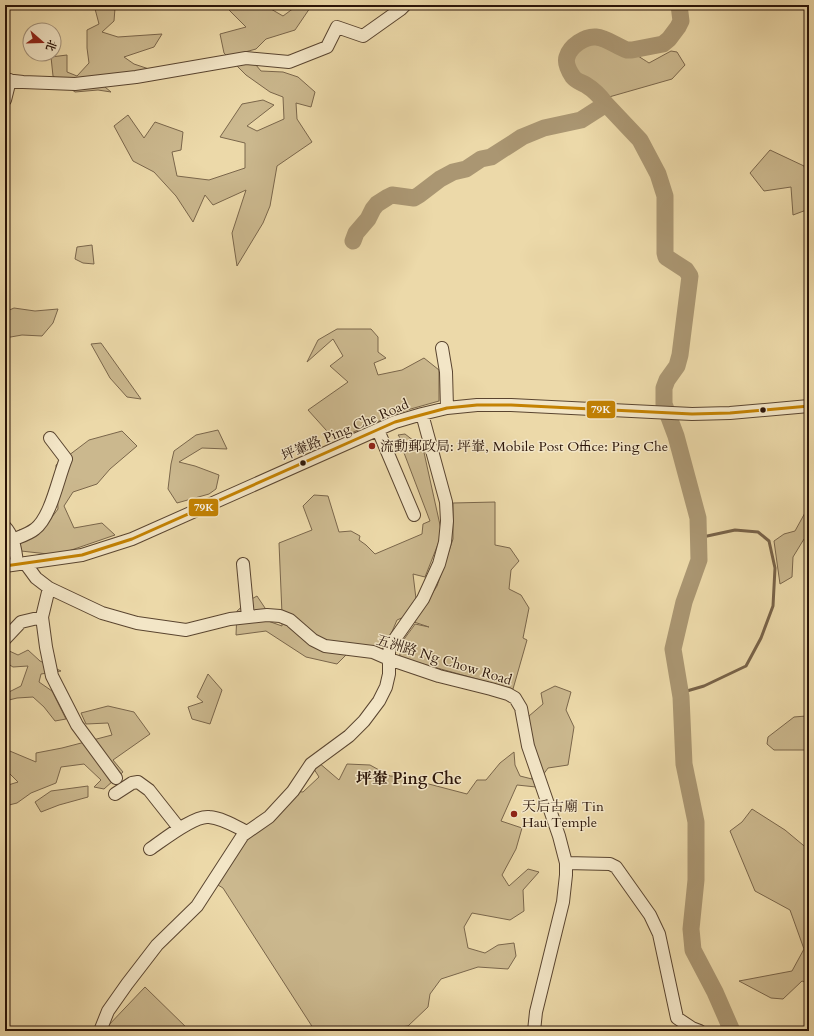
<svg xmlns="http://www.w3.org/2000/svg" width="814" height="1036" font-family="Cardo,'Noto Serif SC',serif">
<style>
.green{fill:#cbb88e;stroke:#7a664b}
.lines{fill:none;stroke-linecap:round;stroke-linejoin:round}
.stream{stroke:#776248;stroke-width:3}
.river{stroke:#aa9672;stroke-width:17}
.minor-casing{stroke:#5a4530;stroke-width:14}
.minor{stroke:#f3e6c7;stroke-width:12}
.bus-1-casing{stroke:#f3e6c7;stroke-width:6}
.bus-1{stroke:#c48202;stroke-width:3}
.bus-dot{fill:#2a1408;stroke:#f3e6c7;stroke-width:1.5}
.poi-dot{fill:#8f2418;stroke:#f3e6c7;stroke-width:1.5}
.labels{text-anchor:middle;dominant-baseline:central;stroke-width:3;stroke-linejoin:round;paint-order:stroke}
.street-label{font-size:14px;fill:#2a1408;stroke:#f3e6c7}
.poi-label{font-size:14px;fill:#2a1408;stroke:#f3e6c7;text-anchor:start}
.quarter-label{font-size:16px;font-weight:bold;fill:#2a1408;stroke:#f3e6c7}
.line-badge{stroke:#f3e6c7;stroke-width:1.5}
.badge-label{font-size:11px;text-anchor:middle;font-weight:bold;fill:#fff}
</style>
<rect width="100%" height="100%" fill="#ecd9a9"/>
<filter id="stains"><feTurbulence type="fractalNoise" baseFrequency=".005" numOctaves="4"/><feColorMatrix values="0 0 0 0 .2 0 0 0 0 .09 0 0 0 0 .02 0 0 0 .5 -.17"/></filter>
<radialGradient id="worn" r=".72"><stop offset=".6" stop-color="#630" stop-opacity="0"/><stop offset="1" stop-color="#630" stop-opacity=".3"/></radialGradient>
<path class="green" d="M94 5H136V7L115 8 114 21 102 32 118 37 162 34 154 47 124 57 134 64 149 69 153 79 112 74 105 87 111 92 98 90 75 92 53 76 51 57 67 55V72L77 76 89 63 87 48V30L99 24Z
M238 5H264L283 16 298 5H312L295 30 266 39 256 49 245 52 261 71 283 72 298 77 315 92 311 107 296 103 297 119 312 142 277 166 270 206 263 223 237 266 232 233 246 190 213 205 205 195 193 222 176 196 154 172 133 161 114 126 128 115 144 138 155 122 183 132 181 150 172 152 177 176 209 180 245 168V143L220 137 242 104 263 100 274 105 247 126 257 131 284 119 283 97 270 92 246 75 224 53 220 34 246 27 228 9Z
M589 37C606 35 635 54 649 63L671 51 677 52 685 65 672 79 602 99C597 94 592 89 586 85 582 83 578 81 574 78 556 62 571 44 589 37Z
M770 150 804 166 809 187V209L793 215 791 187 764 191 750 173Z
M92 245 94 264 83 263 75 259 77 247Z
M14 308 35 311 58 309 53 323 42 336 22 335 5 338V312Z
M337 329H371L378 337V352L386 358 374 363 378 375 402 370 424 358 439 370V401L400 412 335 440 308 410 348 382 330 366 343 356 333 339 307 362 318 340Z
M101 343 141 399 127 397 110 378 91 344Z
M218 430 227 449 202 448 179 462 195 466 219 475 216 489 209 494 177 503 168 489 171 464 174 451 196 435Z
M122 431 137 446 110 469 97 484 73 492 64 506 74 528 102 523 115 535 57 555 21 551 19 530 43 529 58 509 56 465 89 440Z
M405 434 423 448 442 534 425 577 413 574 417 607 411 614 397 620 391 634 378 646 371 650 347 654 337 664 306 657 266 631 236 635 237 611 248 601 257 596 269 614 268 621 282 626V614L279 543 312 530 303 506 314 495 328 496 339 532 351 531 360 536 359 540 366 545 375 554 422 534 423 524 430 521 401 445 404 443 398 435Z
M495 502V545L510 548 519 561 511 570 509 589 521 595 529 608 523 638 527 640 513 689 401 658C395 646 409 634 415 624L429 627 414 622 437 586 453 539V503Z
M806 511 809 513V536L804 539 793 557 792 577 780 584 774 541 784 534 795 531Z
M5 649 18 655 28 650 40 661 61 671 41 674 39 682 52 691 66 719 55 721 44 707 33 697 17 698 5 701V686L9 692 21 686 28 666 13 667 5 662Z
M208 674 222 690 210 724 192 719 188 707 203 702 197 697Z
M555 686 571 692 566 710 574 727 568 765 548 768 540 779 536 787 517 785 501 821 522 828 516 849 502 875 509 886 528 869 539 872 523 890 524 911 510 920 472 913 464 927 468 948 485 953 498 945 514 943 516 956 508 969 478 967 441 979 430 994 428 1007 408 1026 379 1030 360 1027 359 1031H315L223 888 213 882 238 842 293 791 303 792 319 777 312 766 318 762 339 780 347 764 370 765 390 776 402 777 467 794 477 780H486L500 763 514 752 515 765 520 776 532 779 534 764 529 729V716L543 704 541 693Z
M108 706 134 712 150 734 113 760 123 772 104 789 94 787 101 780 84 764 61 767 56 783 31 793 17 803 5 806V786L18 782 5 769V749L36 762V753L62 748 112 735 108 723 86 724 81 713Z
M809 713V750H774L767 744 768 737 794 717 806 716Z
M88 786V797L59 805 41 812 35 802 51 791Z
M752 809 785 830 809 850V984L802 981 783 999 771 998 739 981 792 971 804 949 790 910 755 891 730 831 742 822Z
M145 987 190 1031H106V1028Z"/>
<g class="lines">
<path class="stream" d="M680 693 704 686 746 666 761 638 773 606 775 568 769 541 758 532 735 530 698 538"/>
<path class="river" d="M606 104 640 140 658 174 665 196V253L666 257 686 270 690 276 680 355 677 366 667 380 664 388V404L676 436 698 518 699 560 684 602 673 649 681 697 684 764 696 822V880L691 929 693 950 715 992 732 1031
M353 241 356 233 368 219 373 209 377 204 388 197 392 195 414 198 419 195 440 179 453 172 466 169 481 159 491 157 522 137 544 128 581 120 606 104C600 96 594 90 586 85 581 82 576 81 573 77 569 71 565 63 567 57 570 46 585 36 596 37 607 38 616 46 627 50H632L663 44 669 39 678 27 681 21 679 5"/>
<defs>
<path id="minor" d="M5 80 23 82 75 84 136 77 246 58 289 62 327 47 337 27 363 36 401 9 405 5
M5 100 10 80
M442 348 446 372 447 408
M378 430 414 515
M5 527C14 536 16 552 17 564
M12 540C19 537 29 534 35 529 51 517 58 478 66 459L50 438
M25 563 36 578 49 588 102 613 137 623 186 630 230 619 267 615 280 616 290 620 313 640 325 646 373 652 389 659 439 676 491 689 508 694 515 698 521 708 528 746 559 836 566 863V875L563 902 536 1012 534 1031
M243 564 248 617
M5 566 82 555 132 539 395 422 422 414 447 408 477 405H511L692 414 730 413 809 406
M49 588 42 617 46 647 52 676 77 725 116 778
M5 639 21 622 42 617
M115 794 132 783 138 782 149 790 179 828
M150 849C162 841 194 815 209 817 222 818 235 826 247 832
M566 863 610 864 616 867 650 915 659 934 677 1018 692 1028 700 1031
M100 1031 108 1011 127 984 157 945 197 906 243 835 269 817 293 791 311 764 349 736 364 721 379 701 386 687 389 674V653L390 646 423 599 439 564 445 542 447 521 446 502 422 414"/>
</defs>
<use href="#minor" class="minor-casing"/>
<use href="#minor" class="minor"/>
<defs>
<path id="bus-1" d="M5 566 82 555 132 539 395 422 447 408 477 405H511L692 414 730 413 809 406"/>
</defs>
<use href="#bus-1" class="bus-1-casing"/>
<use href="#bus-1" class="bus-1"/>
</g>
<g class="bus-dot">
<circle cx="763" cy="410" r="3.5"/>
<circle cx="303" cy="463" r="3.5"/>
</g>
<g class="poi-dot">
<circle cx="372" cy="446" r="4"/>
<circle cx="514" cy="814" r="4"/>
</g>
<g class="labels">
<g class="street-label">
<text transform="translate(345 430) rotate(-23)">坪輋路 Ping Che Road</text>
<text transform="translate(444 660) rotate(17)">五洲路 Ng Chow Road</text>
</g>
<g class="poi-label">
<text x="380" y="446">流動郵政局: 坪輋, Mobile Post Office: Ping Che</text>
<text x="522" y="806">天后古廟 Tin<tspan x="522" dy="16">Hau Temple</tspan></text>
</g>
<g class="quarter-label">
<text x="409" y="779">坪輋 Ping Che</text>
</g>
</g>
<g class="line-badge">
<rect x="586" y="400" width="30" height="19" rx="4" fill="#c48202"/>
<rect x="188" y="498" width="31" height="19" rx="4" fill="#c48202"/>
</g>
<g class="badge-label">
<text x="601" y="413">79K</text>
<text x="204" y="511">79K</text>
</g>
<rect width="814" height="1036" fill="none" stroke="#ecd9a9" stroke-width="20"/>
<rect x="6" y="6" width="802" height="1024" fill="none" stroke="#2a1408" stroke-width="2"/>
<rect x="10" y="10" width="794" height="1016" fill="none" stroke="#2a1408"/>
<g transform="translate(42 42) rotate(110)"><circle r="19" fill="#f3e6c7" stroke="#a3927b"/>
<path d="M0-3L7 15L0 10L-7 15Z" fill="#8f2418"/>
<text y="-6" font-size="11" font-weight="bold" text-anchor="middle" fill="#2a1408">北</text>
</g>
<rect width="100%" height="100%" filter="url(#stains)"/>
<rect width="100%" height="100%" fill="url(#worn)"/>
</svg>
